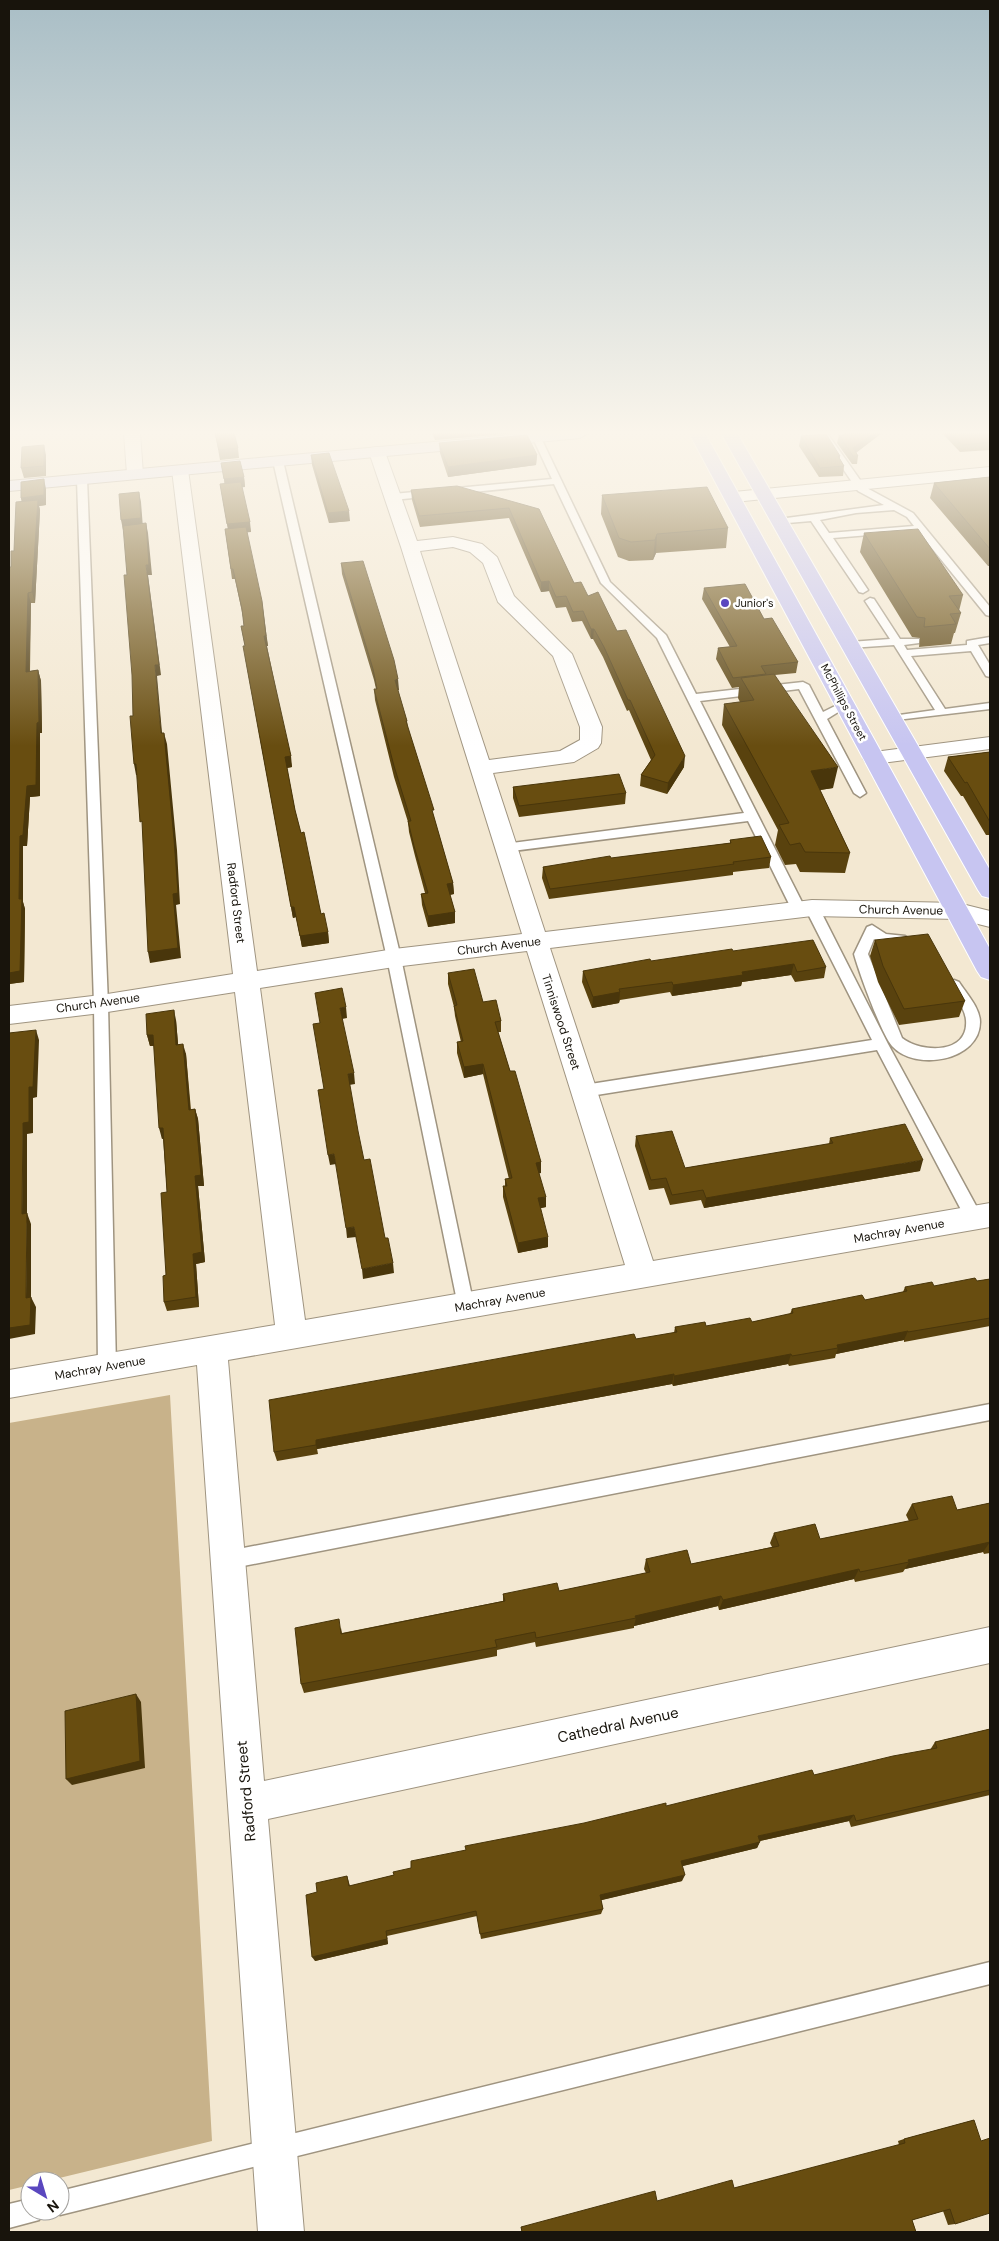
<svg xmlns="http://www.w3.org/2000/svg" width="999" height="2241" font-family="'DM Sans',sans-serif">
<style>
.green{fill:#c8b28a}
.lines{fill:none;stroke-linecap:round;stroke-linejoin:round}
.lane-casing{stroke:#9f9480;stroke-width:3}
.street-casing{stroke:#9f9480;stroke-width:2}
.secondary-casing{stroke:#9f9480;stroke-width:2}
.primary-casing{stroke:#fff;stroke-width:2}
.lane{fill:#fff;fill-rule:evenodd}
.street{fill:#fff;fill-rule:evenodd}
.secondary{fill:#e3e2f8;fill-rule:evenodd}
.primary{fill:#c7c5f1;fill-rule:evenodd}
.wall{fill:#59420e}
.shaded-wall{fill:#49360b}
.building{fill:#684d10;stroke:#49360b}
.poi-dot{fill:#5a47bf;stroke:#fff;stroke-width:2}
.labels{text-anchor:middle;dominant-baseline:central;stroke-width:5;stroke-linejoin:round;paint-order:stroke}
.far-poi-label{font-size:11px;fill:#18140c;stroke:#fff;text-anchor:start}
.far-street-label{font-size:11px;fill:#18140c;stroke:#fff}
.street-label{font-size:12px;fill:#18140c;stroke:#fff}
.near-street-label{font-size:15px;fill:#18140c;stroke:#fff}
</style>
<rect width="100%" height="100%" fill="#f3e8d2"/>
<path class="green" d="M170 1395 212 2141 47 2181H30V2185L9 2190V1423Z"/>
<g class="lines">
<defs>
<path id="lane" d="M819 433H827L865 487 913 513 990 607V616L986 615 918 531 833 538 868 590 863 593 859 592 811 521 776 524V520L779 519 884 505 858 491ZM894 510 907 517 914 526 829 533 820 520 856 513Z
M533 434 540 436 610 582 666 635 696 694 803 682 809 685 823 712 845 701 851 704 827 719 866 793 860 797 854 793 799 689 700 701 806 910 804 913 799 914 792 910 748 821 505 852 499 848 505 844 744 813 657 638 601 583 554 484 393 500 388 497 393 494 552 479 532 436Z
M278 458 283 461 401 958 474 1306 472 1311 466 1313 460 1311 458 1306 387 958 273 461Z
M82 476 87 479 108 1004 116 1367 113 1372 107 1375 101 1372 98 1367 94 1004 77 479Z
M870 598 874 599 900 639H919V643L904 645 907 650 967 645V641L990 637V643L978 645 990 665V677L986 676 971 651 911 656 945 709 990 703V709L888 721 886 719 892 716 935 710 894 645 850 648 845 645 850 642 890 639 865 601Z
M812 904 819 908 888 1044 980 1213 982 1218 980 1223 974 1224 968 1223 877 1050 584 1097 579 1095 577 1091 579 1087 584 1085 872 1040 805 908Z
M872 925 886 934 905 936 912 941 905 946 882 943 874 939 868 954 902 1038C921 1053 969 1055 966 1020 965 1007 953 995 947 985L954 980 959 982C966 993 980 1008 980 1022 980 1061 915 1072 892 1046 881 1033 859 972 854 954L867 927Z
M990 1404V1420L228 1569 221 1566 219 1560 221 1554 228 1551Z
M990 1962V1984L60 2215 51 2211H60V2191Z
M30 2199V2211H42L39 2220 9 2228V2204Z"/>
<path id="street" d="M124 433H140L143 474 141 478H129L127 474Z
M377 447 383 448 385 452 417 541 453 537 482 544 497 557 514 596 572 654 602 727 601 743 598 748 574 762 493 773 545 932 812 900 958 903 990 911V927L958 919 812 916 550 948 653 1261 990 1203V1227L228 1360 264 1781 990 1627V1663L268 1819 304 2232H258L197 1365 9 1398V1370L275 1325 235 992 101 1013 9 1024V1006L101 995 233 974 172 470 174 466H186L188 470 257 971 394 949 522 934 401 547 369 452 371 448ZM453 547 470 552 483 563 498 602 553 656 580 727V740L560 751 489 760 420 551ZM527 951 625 1265 305 1320 260 988 394 967Z
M990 467V477L734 502 728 501 725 497 728 493 734 492Z
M990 737V749L874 764 866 763 863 758 866 753 874 752Z"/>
<path id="secondary" d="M533 433H588L580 438 9 491V481Z"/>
<path id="primary" d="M689 433H705L990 949V980L981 977 977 971Z
M721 433H737L990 870V898L982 896 978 890Z"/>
</defs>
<use href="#lane" class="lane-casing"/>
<use href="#street" class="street-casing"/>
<use href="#secondary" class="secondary-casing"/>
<use href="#primary" class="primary-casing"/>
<use href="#lane" class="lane"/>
<use href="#street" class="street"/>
<use href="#secondary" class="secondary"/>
<use href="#primary" class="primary"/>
</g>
<path class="wall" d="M215 433 238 448 239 458 220 460Z
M432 433H518L435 440Z
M844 433H882L856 452 858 456 857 464H852L837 443 839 435H843Z
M942 433H990V450L960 452Z
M801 436 840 456V459L844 466 843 476 819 477 799 446Z
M439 443 537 455 536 465 448 477 440 453Z
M46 455V476L24 478 21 468Z
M311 455 350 521 329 523 312 465Z
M221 463 244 477 245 487H242L251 532H247L268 646H267L292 767 287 768 295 810 321 914 328 932 329 943 302 947 296 917 293 918 245 657V646L241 626H244L243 617 235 579H232L225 529H228L220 484H225Z
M990 477V566H988L930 498 934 483Z
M46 489V505L39 506 40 510 35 603H31L30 671 38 670 41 681 42 733H40V796L30 797 27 846H23V902L25 909 24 982 9 984V567H11L14 551 22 502 21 498Z
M411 490 539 509 574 583 588 596 684 767 667 794 640 786 641 775 651 760 629 710 627 711 603 657 593 639H591L582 621 572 622 566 607 556 608 549 591 541 592 509 518 420 527 412 500Z
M602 495 728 528 726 548 656 553 653 560 629 561 618 557 601 514Z
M864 533 963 595 959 611 961 613 955 633H954L951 644 919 647 920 638 912 637 860 552Z
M341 563 399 690H398L407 721 408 728 453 883 454 894 450 895 455 912V923L428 927 422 905 421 894 425 893 415 856 409 832 408 822 394 777 375 700 374 689H376L374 680 342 574Z
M704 588 764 619 798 662 796 673 775 675 833 788 820 790 850 853 845 873 800 872 796 864 785 865 775 845 778 830 722 725 724 704 740 702 738 698 739 687 732 688 716 659 718 648 730 647 702 599Z
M990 752V835H986L963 796H961L944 771 948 757Z
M513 787 626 793 625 804 519 817 513 798Z
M730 840 771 857 769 868 733 872V875L549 899 542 878 543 867 730 843Z
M875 940 965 1001 959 1017 899 1025 878 982 870 956Z
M733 951 826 967 824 978 795 982 791 975 742 982 741 986 672 996 670 992 620 1000 619 1003 592 1008 582 982 583 971Z
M448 973 483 1002 501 1021V1032H498L510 1071 541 1162V1173H539L546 1207 540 1208 548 1247 518 1253 503 1197V1186H505V1179H509L483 1074 464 1078 457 1053V1042H461L455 1016 454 1007 448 984Z
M176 1020 178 1044 186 1054 191 1110 195 1109 198 1119 204 1186H198L205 1262 196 1264 199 1307 167 1311 164 1302 166 1275 167 1192 163 1138 162 1139 154 1046H150L147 1035Z
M636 1136 685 1168 829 1144 830 1138 920 1171 704 1208 701 1200 670 1205 664 1188 649 1190 635 1146Z
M990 1279V1326L904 1342V1340L836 1354 835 1358 789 1366 788 1364 673 1386 672 1384 317 1449 318 1454 277 1461 274 1452 636 1339 674 1333 675 1327 706 1326 752 1322 790 1314 792 1309 865 1300 903 1292 905 1287 934 1286 977 1281Z
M990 1503V1553L984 1554 983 1552 905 1569 903 1572 855 1582 854 1579 719 1610 718 1606 634 1626V1628L536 1647 535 1642 497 1650V1656L304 1693 301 1684 341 1628 342 1633 503 1601V1594L559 1591 646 1573 644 1569 646 1559 691 1564 772 1547 770 1543 774 1533 820 1539 909 1521 906 1515 912 1504 957 1510Z
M990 1729V1795L851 1827 849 1821 760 1841 757 1848 682 1866V1881L601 1900 603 1909 601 1914 481 1939 477 1916 387 1936 388 1944 315 1961 317 1892 347 1876 350 1886 394 1875 411 1868 466 1850 930 1750 935 1742Z
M974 2120 955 2224 948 2225 943 2211 912 2220 916 2232H522L521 2227 734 2188 899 2145 898 2141 904 2139Z"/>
<path class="shaded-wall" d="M874 433H882L852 456 853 448Z
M44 445 46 455V476L44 466Z
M537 455 536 465 448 477V467Z
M244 477 245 487 225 489 224 479Z
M44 479 46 489V505L39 506 40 510 35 603 32 592 23 508 21 498Z
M139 492 141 502 143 528 123 530 121 520Z
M349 511 350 521 329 523 328 513Z
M250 522 251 532 229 534 227 524Z
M146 523 148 533 152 575H148L161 675 157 676 163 744 161 733 146 565Z
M657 534 656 553 653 560 655 540Z
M990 556V566H988Z
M549 581V591L541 592V582Z
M28 593 31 603 29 682 26 672Z
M262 601 268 646H266L264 636Z
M591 629H594L593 639H591Z
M38 670 41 681 42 733H40V796L30 797 27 846H23V902L25 909 24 982 9 984V973L19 899 20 836 27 786Z
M398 679 399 690H396L395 680Z
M164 733 167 744 177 850 180 904 176 905 181 958 150 963 148 952 173 894Z
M291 756 292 767 286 768 285 757Z
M685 756 684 767 667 794 668 783Z
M134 764H136L139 775H136Z
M838 767 833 788 807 792 811 771Z
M453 883 454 894 447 895V884Z
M291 907H294L296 917 293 918Z
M455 912V923L428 927V916Z
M328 932 329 943 302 947 300 936Z
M794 964 791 975 742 982 741 986 672 996 673 985 742 972Z
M620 992 619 1003 592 1008 593 997Z
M346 1007 347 1018 342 1019 340 1008Z
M174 1010 176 1020 179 1055 176 1045Z
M36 1030 39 1040 37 1097 33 1098V1133L27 1134V1224L22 1214 23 1123Z
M147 1035H153L156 1045 150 1046Z
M183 1044 186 1054 191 1120 189 1110Z
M483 1064V1074L464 1078V1067Z
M354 1073 355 1084 349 1085 348 1074Z
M195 1109 198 1119 204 1186H198L205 1262 196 1264 199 1307 196 1297 193 1254 195 1176Z
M159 1128H163L166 1138 162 1139Z
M334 1154 336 1164 330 1165 328 1155Z
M923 1160 920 1171 704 1208 706 1198Z
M541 1162V1173L536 1174V1163Z
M546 1197V1207L537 1209 538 1198Z
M27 1213 31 1224V1297L36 1307 35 1334 9 1339V1328L26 1298Z
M354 1227 356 1237 347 1238 346 1228Z
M548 1237V1247L518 1253V1243Z
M393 1263 394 1273 363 1279 362 1269Z
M908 1331 904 1340 836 1354 838 1348 837 1345Z
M791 1354 788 1364 673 1386 674 1376Z
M674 1374 672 1384 317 1449 318 1454 316 1445V1440Z
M990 1542 983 1552 905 1569 909 1562 908 1560Z
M859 1569 854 1579 719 1610 723 1600Z
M721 1596 718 1606 634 1626 636 1618 635 1616Z
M136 1694 141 1702 145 1768 72 1785 66 1779Z
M854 1815 849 1821 755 1842 758 1836Z
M760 1842 757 1848 679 1867 681 1861Z
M685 1875 682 1881 598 1901 600 1895Z
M386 1931 388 1944 315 1961 312 1957Z"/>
<path class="building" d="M215 433H234L238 448 219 450Z
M844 433H874L853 448 858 456H853L839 435H846Z
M951 433H990V442L962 445Z
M826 434 840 456H838L844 466 820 468 801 436Z
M527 435 537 455 448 467 439 443Z
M44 445V466L21 468 22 447Z
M329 453 349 511 328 513 311 455Z
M240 461 244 477 224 479 221 463Z
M990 477V549L934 483Z
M44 479V495L21 498V482Z
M241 482 250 522 227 524 220 484Z
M457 486 539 509 574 583 581 582 588 596 598 592 617 631 626 630 685 756 668 783 641 775 655 755 630 700H628L604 647 594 629H591L583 611 573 612 566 596 556 597 549 581 541 582 509 508 419 516 411 490Z
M707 487 728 528 657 534 655 540 631 542 619 538 602 495Z
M139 492 141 518 121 520 119 494Z
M38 500 32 592 28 593 26 672 38 670 39 722 37 723 36 785 27 786 23 835 20 836 19 899H22L20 971 9 973V567H11V551H14L16 502Z
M146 523 149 565H146L159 665H155L161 733H164L174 839 178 893 173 894 178 948 148 952 142 821 140 822 136 764H134L130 716H133L132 675 124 575H127L123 526Z
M246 527 262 601 266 636H264L291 756 285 757 295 810 301 833 304 832 321 914 324 913 328 932 300 936 294 907H291L243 646H245L241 626H244L242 609 233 569H231L225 529Z
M918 529 963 595 949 596 961 613 950 614 956 624 924 627 925 618 917 617 864 533Z
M363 561 394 660 398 679 395 680 407 721H406L434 810H432L453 883 447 884 455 912 428 916 421 894 428 893 414 846 408 821H411L394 766 374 689H377L373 669 341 563Z
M745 584 764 619 772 618 798 662 761 666 766 674 733 678 718 648 737 646 704 588Z
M774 674 838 767 811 771 850 853 805 852 800 843 790 845 779 825 789 823 724 704 754 700 741 678Z
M990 752V822L967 782 965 783 948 757Z
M619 774 626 793 519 806 513 787Z
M761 836 771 857 733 862 734 864 550 889 543 867 610 856 611 858 731 843 730 840Z
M928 934 965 1001 904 1009 883 966 875 940Z
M813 940 826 967 797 972 794 964 742 972 743 975 673 985 672 982 619 989 620 992 593 997 583 971 650 959 651 961 732 949 733 951Z
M474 969 483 1002 496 1000 501 1021 495 1022 510 1071H515L541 1162 536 1163 546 1197 538 1198 548 1237 518 1243 503 1186H507L505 1179 512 1178 483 1064 464 1067 457 1042 463 1041 454 1006 457 1005 448 973Z
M342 988 346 1007 340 1008 354 1073 348 1074 358 1131 364 1160 370 1159 385 1238H388L393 1263 362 1269 354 1227 346 1228 334 1154 328 1155 318 1090 324 1089 313 1024 320 1023 315 993Z
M174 1010 176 1045 183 1044 189 1110 195 1109 201 1175 195 1176 202 1252 193 1254 196 1297 164 1302 163 1276 166 1275 161 1193 167 1192 163 1128H159L153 1035H147L146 1014Z
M36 1030 33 1087H29V1122L23 1123 22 1214 27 1213 26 1298 31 1297 30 1325 9 1328V1033Z
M905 1124 923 1160 706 1198 703 1190 672 1195 666 1178 651 1180 636 1136 672 1131 685 1168 833 1143 830 1138Z
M975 1278 977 1281 990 1279V1318L908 1332V1331L837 1345 838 1348 792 1356 791 1354 674 1376V1374L316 1440V1445L274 1452 269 1400 634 1334 636 1339 677 1332 675 1327 705 1322 706 1326 750 1318 752 1322 793 1313 792 1309 862 1295 865 1300 907 1291 905 1287 932 1282 934 1286Z
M952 1496 957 1510 990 1503V1543V1542L908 1560 909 1562 860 1572 859 1569 723 1600 721 1596 635 1616 636 1618 536 1638 535 1632 495 1640 497 1647 301 1684 295 1628 339 1619 341 1634 505 1601 503 1594 557 1583 559 1591 650 1572 646 1559 687 1550 691 1564 779 1546 774 1533 815 1524 820 1539 918 1519 912 1504Z
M136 1694 140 1761 66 1779 65 1711Z
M990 1729V1790L856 1821 854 1815 758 1836 760 1842 681 1861 685 1875 600 1895 603 1909 480 1934 476 1911 386 1931 387 1939 312 1957 306 1895 317 1892 316 1883 347 1876 349 1886 394 1875 393 1872 411 1868V1861L466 1850 465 1846 584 1823 666 1803V1806L812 1770 814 1775 893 1756 937 1748 935 1742Z
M974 2120 981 2141 990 2138V2213L955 2224 950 2209 912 2220 916 2232H522L521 2227 655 2191 657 2201 732 2180 734 2188 905 2143 904 2139Z"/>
<linearGradient id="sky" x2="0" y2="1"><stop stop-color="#a9bec6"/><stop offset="0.58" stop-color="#faf5eb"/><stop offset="1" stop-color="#faf5eb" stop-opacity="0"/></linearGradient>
<rect width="999" height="746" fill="url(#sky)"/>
<circle class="poi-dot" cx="725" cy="603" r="5"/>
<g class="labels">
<g class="far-poi-label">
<text x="735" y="603">Junior's</text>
</g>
<g class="far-street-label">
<text transform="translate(844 702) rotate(62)">McPhillips Street</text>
</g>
<g class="street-label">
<text transform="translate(236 903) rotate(83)">Radford Street</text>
<text transform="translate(901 910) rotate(1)">Church Avenue</text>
<text transform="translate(499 946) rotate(-7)">Church Avenue</text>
<text transform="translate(98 1003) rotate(-8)">Church Avenue</text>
<text transform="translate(561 1022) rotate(72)">Tinniswood Street</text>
<text transform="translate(899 1231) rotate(-10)">Machray Avenue</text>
<text transform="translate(500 1300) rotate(-10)">Machray Avenue</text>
<text transform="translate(100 1368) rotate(-10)">Machray Avenue</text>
</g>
<g class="near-street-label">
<text transform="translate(618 1725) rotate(-12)">Cathedral Avenue</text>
<text transform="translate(246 1791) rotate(-95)">Radford Street</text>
</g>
</g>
<rect width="999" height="2241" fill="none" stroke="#18140c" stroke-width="20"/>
<g transform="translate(45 2196) rotate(142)"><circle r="24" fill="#ffffff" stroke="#a3a19e"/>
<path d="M0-4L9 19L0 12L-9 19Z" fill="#5a47bf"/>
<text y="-8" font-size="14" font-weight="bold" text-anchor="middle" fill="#18140c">N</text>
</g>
</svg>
